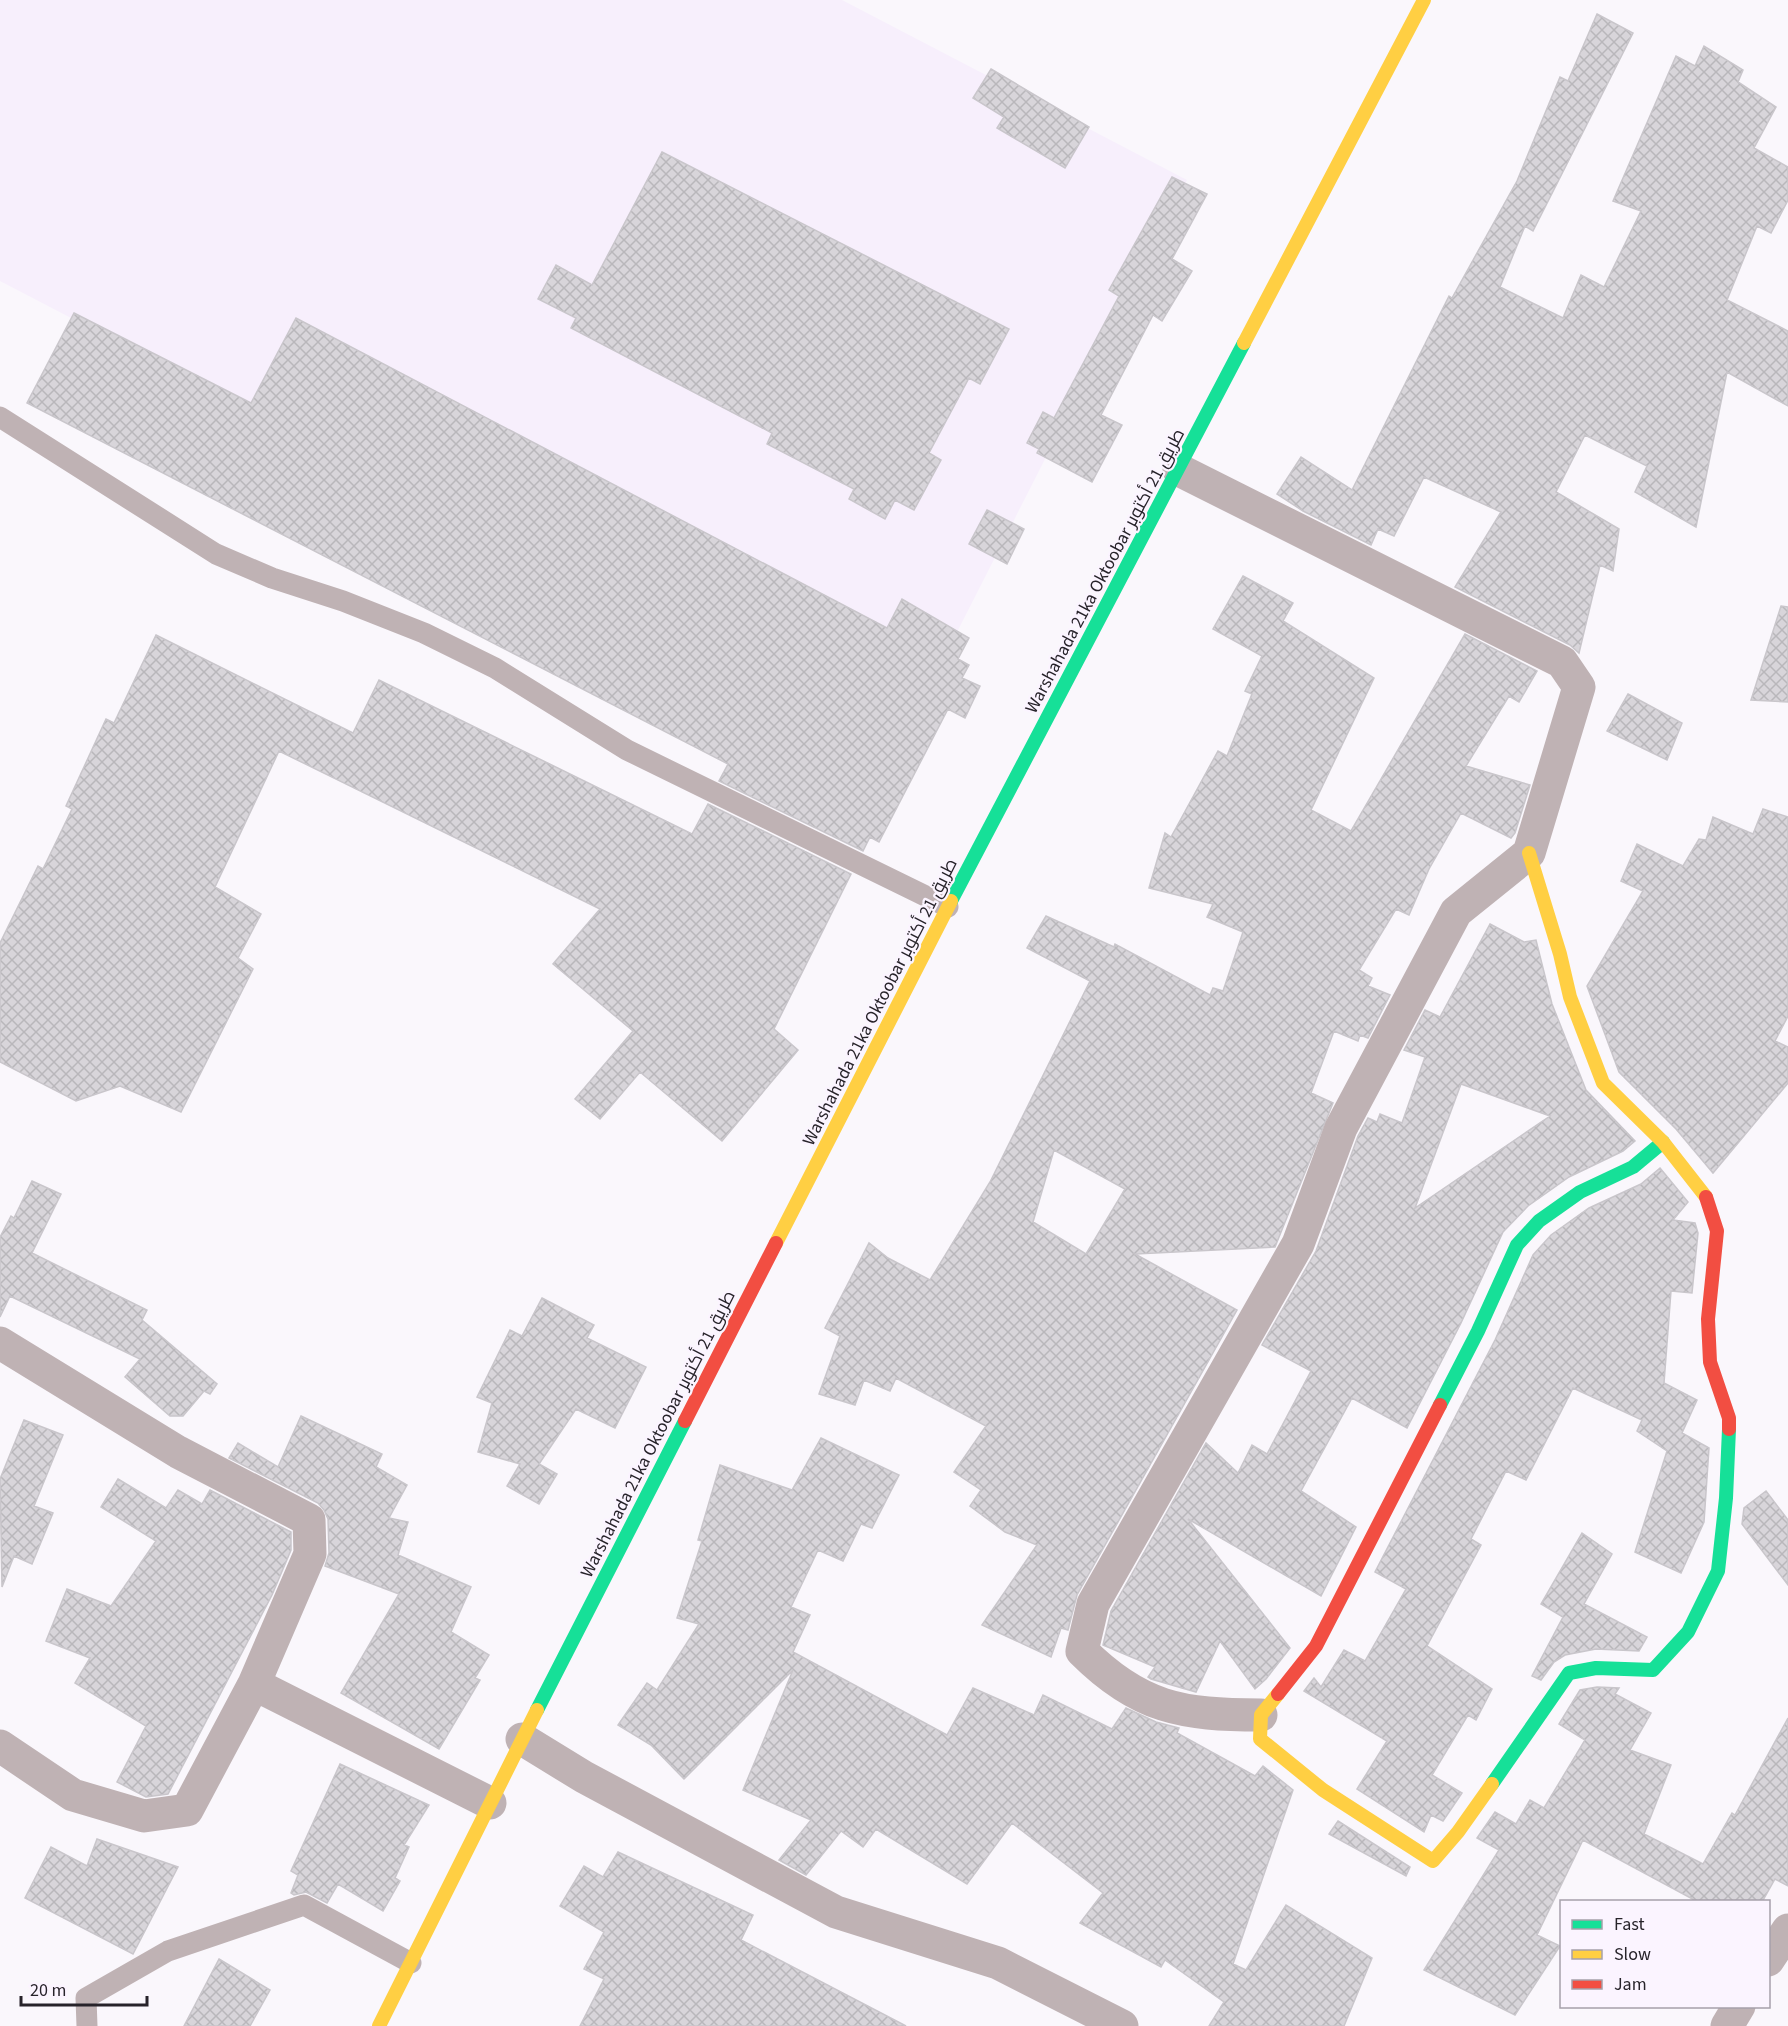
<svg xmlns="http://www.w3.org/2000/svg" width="1788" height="2026" font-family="'Source Sans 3',Cairo,sans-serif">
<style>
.built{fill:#f7effc}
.building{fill:url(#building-cross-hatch);stroke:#c9c6cb;stroke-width:1.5;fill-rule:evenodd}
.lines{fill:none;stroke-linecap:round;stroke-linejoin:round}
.lane{stroke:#bfb2b4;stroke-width:21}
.street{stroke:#bfb2b4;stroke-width:33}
.fast{stroke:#16e098;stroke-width:14}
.slow{stroke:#ffcf43;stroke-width:14}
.jam{stroke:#f24e42;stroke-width:14}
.labels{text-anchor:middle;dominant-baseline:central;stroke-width:4.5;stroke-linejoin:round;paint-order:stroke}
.street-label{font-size:18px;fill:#27232a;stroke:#fbf4ff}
</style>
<defs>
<pattern id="building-cross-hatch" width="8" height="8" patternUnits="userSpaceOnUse" patternTransform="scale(1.5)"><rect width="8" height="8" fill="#d8d5da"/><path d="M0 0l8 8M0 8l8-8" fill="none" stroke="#b9b7bb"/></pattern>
</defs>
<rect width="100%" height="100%" fill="#faf7fc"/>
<path class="built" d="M0 0H842L1187 180 898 748 0 281Z"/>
<path class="building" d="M1597 14 1633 33 1533 231 1525 226 1500 287 1563 318 1581 275 1604 287 1641 211 1613 201 1676 56 1695 66 1704 46 1743 70 1738 82 1776 107 1754 148 1788 167V200L1771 233 1757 226 1727 300 1788 331V406L1727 372 1696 527 1635 492 1647 466 1585 435 1556 492 1619 529 1613 571 1600 565 1579 653 1570 645 1455 587 1501 512 1424 477 1394 536 1378 529 1371 545 1303 511 1277 494 1301 457 1352 490 1449 296 1452 298 1517 181 1560 77 1568 81Z
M991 69 1089 127 1065 168 997 128 1004 117 973 98Z
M662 152 1009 329 980 384 969 378 929 453 941 460 914 510 895 500 885 519 849 499 854 489 767 444 772 433 571 328 576 318 538 299 556 265 592 285Z
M1172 177 1207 194 1172 259 1192 271 1162 321 1153 315 1101 415 1122 425 1092 482 1037 453 1039 449 1027 443 1043 412 1054 418 1119 296 1109 290Z
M74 313 251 403 296 318 887 628 902 599 969 638 958 659 969 665 962 678 980 686 965 718 948 709 879 842 870 837 863 851 719 781 728 764 27 403Z
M987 510 1024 529 1007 564 969 544Z
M1243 576 1293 603 1283 621 1374 678 1311 810 1351 831 1465 634 1537 671 1519 702 1509 696 1466 766 1530 785 1515 833 1511 838 1461 813 1429 869 1409 915 1396 909 1359 970 1372 978 1368 986 1390 995 1368 1038 1360 1035 1358 1041 1334 1031 1311 1093 1333 1103 1275 1247 1135 1254 1237 1310 1077 1595 1068 1630 1061 1628 1051 1657 982 1625 1037 1545 1005 1532 970 1506 981 1490 954 1472 986 1426 896 1378 890 1391 864 1380 855 1405 819 1394 840 1336 825 1328 869 1243 888 1258 930 1280 990 1182 1090 981 1027 948 1046 916 1114 947 1115 944 1210 995 1213 988 1223 991 1243 932 1207 917 1213 904 1149 888 1165 833 1171 837 1218 751 1227 756 1252 694 1245 691 1262 656 1213 629ZM1054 1150 1125 1189 1086 1254 1033 1222Z
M1781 606 1788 607V702L1751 700Z
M156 635 353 733 379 680 692 834 708 804 851 874 774 1029 798 1050 722 1141 640 1072 600 1119 575 1099 633 1031 553 964 600 909 279 751 215 887 261 914 238 958 253 969 181 1112 120 1086 76 1101 0 1062V943L38 866 43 869 72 809 66 806 106 719 114 723Z
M1628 694 1682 723 1667 760 1607 731Z
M1763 809 1788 817V1016L1775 1041 1788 1047V1083L1713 1173 1676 1129 1619 1072 1587 986 1643 891 1621 881 1637 844 1683 866 1699 839 1706 840 1713 817 1753 834Z
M1490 924 1524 942 1536 940 1552 1004 1586 1090 1635 1141 1623 1151 1569 1177 1528 1206 1503 1232 1461 1323 1407 1428 1352 1398 1301 1491 1356 1527 1321 1596 1188 1519 1290 1648 1266 1679 1255 1689 1220 1641 1196 1692 1151 1679 1148 1677 1155 1667 1103 1645 1111 1611 1206 1443 1238 1473 1252 1445 1267 1454 1311 1371 1262 1345 1316 1251 1358 1136 1368 1118 1377 1122 1380 1114 1402 1123 1425 1057 1404 1050 1425 1010 1440 1017ZM1461 1084 1550 1116 1415 1208Z
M1660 1168 1688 1202 1673 1220 1695 1223 1698 1233 1692 1293 1671 1291 1664 1383 1697 1400 1682 1433 1709 1448 1704 1522 1681 1573 1635 1552 1667 1451 1637 1431 1642 1420 1573 1388 1526 1480 1506 1471 1471 1539 1481 1545 1427 1646 1492 1689 1476 1720 1468 1715 1432 1775 1462 1793 1443 1821 1431 1815 1424 1832 1357 1789 1387 1741 1304 1691 1314 1678 1321 1687 1344 1650 1365 1661 1406 1589 1375 1572 1495 1340 1533 1255 1551 1235 1589 1208 1641 1184Z
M32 1181 61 1194 32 1253 147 1310 142 1320 217 1384 210 1394 204 1391 183 1416H170L125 1377 140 1359 10 1296 0 1317V1237L11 1216 14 1218Z
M542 1298 594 1325 587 1338 646 1367 615 1428 576 1409 539 1464 557 1474 539 1504 507 1486 520 1464 478 1452 492 1403 477 1397 510 1330 522 1336Z
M301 1416 382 1454 376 1467 407 1485 389 1518 408 1522 398 1555 471 1587 451 1632 489 1655 475 1678 480 1680 439 1749 341 1693 399 1594 325 1566 329 1553 328 1519 324 1510 318 1503 229 1458 238 1443 278 1467Z
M24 1420 63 1435 34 1506 53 1513 32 1564 14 1556 2 1587 0 1479Z
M821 1438 899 1475 872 1528 861 1524 843 1561 818 1550 791 1607 810 1615 793 1652 947 1735 973 1688 1034 1715 1043 1695 1112 1729 1126 1708 1156 1722 1179 1728 1177 1733 1255 1776 1263 1766 1293 1790 1233 1964 1246 1970 1286 1905 1372 1958 1344 2026H1209L1224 2002 1165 1960 1161 1967 1080 1923 1103 1893 1012 1823 967 1884 876 1829 863 1847 841 1831 806 1875 779 1860 811 1820 743 1790 793 1670 684 1779 651 1745 618 1725 647 1683 657 1690 699 1624 677 1618 702 1541 698 1540 720 1465 792 1490Z
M118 1479 166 1508 178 1490 202 1504 210 1490 291 1532V1550L272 1595 168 1794 146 1797 117 1782 146 1726 75 1683 90 1658 46 1641 67 1589 111 1606 156 1541 101 1507Z
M1766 1491 1788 1520V1585L1742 1524 1744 1508Z
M1582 1533 1612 1554 1584 1604 1647 1637 1639 1651 1596 1649 1565 1655 1554 1662 1541 1680 1532 1676 1563 1617 1541 1604Z
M1597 1687 1619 1688 1615 1694 1651 1713 1630 1750 1671 1765 1644 1834 1703 1864 1732 1813 1735 1815 1788 1718V1886L1775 1879 1762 1902H1698L1583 1840 1537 1935 1560 1946 1515 2015 1424 1970 1499 1850 1477 1838 1495 1812 1516 1824 1530 1800 1544 1808 1585 1740 1559 1724 1580 1690Z
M340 1764 429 1805 404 1845 409 1847 395 1878 400 1881 383 1911 338 1884 327 1903 306 1892 294 1895 291 1893 298 1875 291 1871Z
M1338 1821 1410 1867 1406 1876 1329 1834Z
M97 1839 178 1867 133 1954 25 1898 51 1847 87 1866Z
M618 1852 753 1915 741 1940 906 2026H580L604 1979 584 1969 604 1932 560 1906 584 1866 603 1877Z
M219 1959 270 1990 250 2026H184Z"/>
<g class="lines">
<path class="lane" d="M0 417 216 554 272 578 343 601 424 633 495 668 627 750 948 907
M87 2026 86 1998 168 1951 304 1905 411 1963"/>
<path class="street" d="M1179 470 1562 662 1579 687 1529 853 1456 912 1341 1128 1298 1244 1093 1604 1082 1651C1139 1708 1182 1715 1261 1715
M0 1343 178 1452 309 1520 310 1554 254 1684 187 1810 144 1816 73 1795 0 1746
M254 1684 490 1803
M522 1739 584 1777 836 1912 998 1963 1122 2026
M1768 1960 1788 1930
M1727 2026 1739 2006"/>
<path class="fast" d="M951 901 1244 343
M1440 1405 1478 1331 1517 1245 1539 1221 1580 1192 1633 1167 1663 1142
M537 1710 685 1421
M1492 1784 1569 1673 1596 1668 1653 1670 1688 1632 1718 1571 1726 1498 1729 1429"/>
<path class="slow" d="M1244 343 1424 0
M1529 853 1560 954 1570 997 1603 1083 1663 1142 1706 1197
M776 1243 951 901
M1278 1694 1261 1715 1260 1739 1323 1790 1433 1861 1458 1832 1492 1784
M379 2026 537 1710"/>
<path class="jam" d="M1706 1197 1717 1231 1708 1319 1710 1362 1729 1418V1429
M685 1421 776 1243
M1278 1694 1316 1646 1440 1405"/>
</g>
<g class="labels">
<g class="street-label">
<text transform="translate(1105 571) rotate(-62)">Warshahada 21ka Oktoobar طريق 21 أكتوبر</text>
<text transform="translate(880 1002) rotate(-63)">Warshahada 21ka Oktoobar طريق 21 أكتوبر</text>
<text transform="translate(658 1434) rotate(-63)">Warshahada 21ka Oktoobar طريق 21 أكتوبر</text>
</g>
</g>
<rect x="1560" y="1900" width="210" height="108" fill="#fbf4ff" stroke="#a6a0aa" stroke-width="1.5"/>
<rect x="1572" y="1920" width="30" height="9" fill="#16e098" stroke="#a6a0aa" stroke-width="1.5"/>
<text x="1614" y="1930" font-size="18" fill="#27232a">Fast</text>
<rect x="1572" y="1950" width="30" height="9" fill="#ffcf43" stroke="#a6a0aa" stroke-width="1.5"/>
<text x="1614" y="1960" font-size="18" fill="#27232a">Slow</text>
<rect x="1572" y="1980" width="30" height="9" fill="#f24e42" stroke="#a6a0aa" stroke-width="1.5"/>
<text x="1614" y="1990" font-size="18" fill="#27232a">Jam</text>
<path d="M21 1996v9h126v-9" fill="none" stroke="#27232a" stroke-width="3"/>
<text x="30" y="1996" font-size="18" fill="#27232a" stroke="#fbf4ff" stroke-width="4.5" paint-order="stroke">20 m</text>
</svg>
